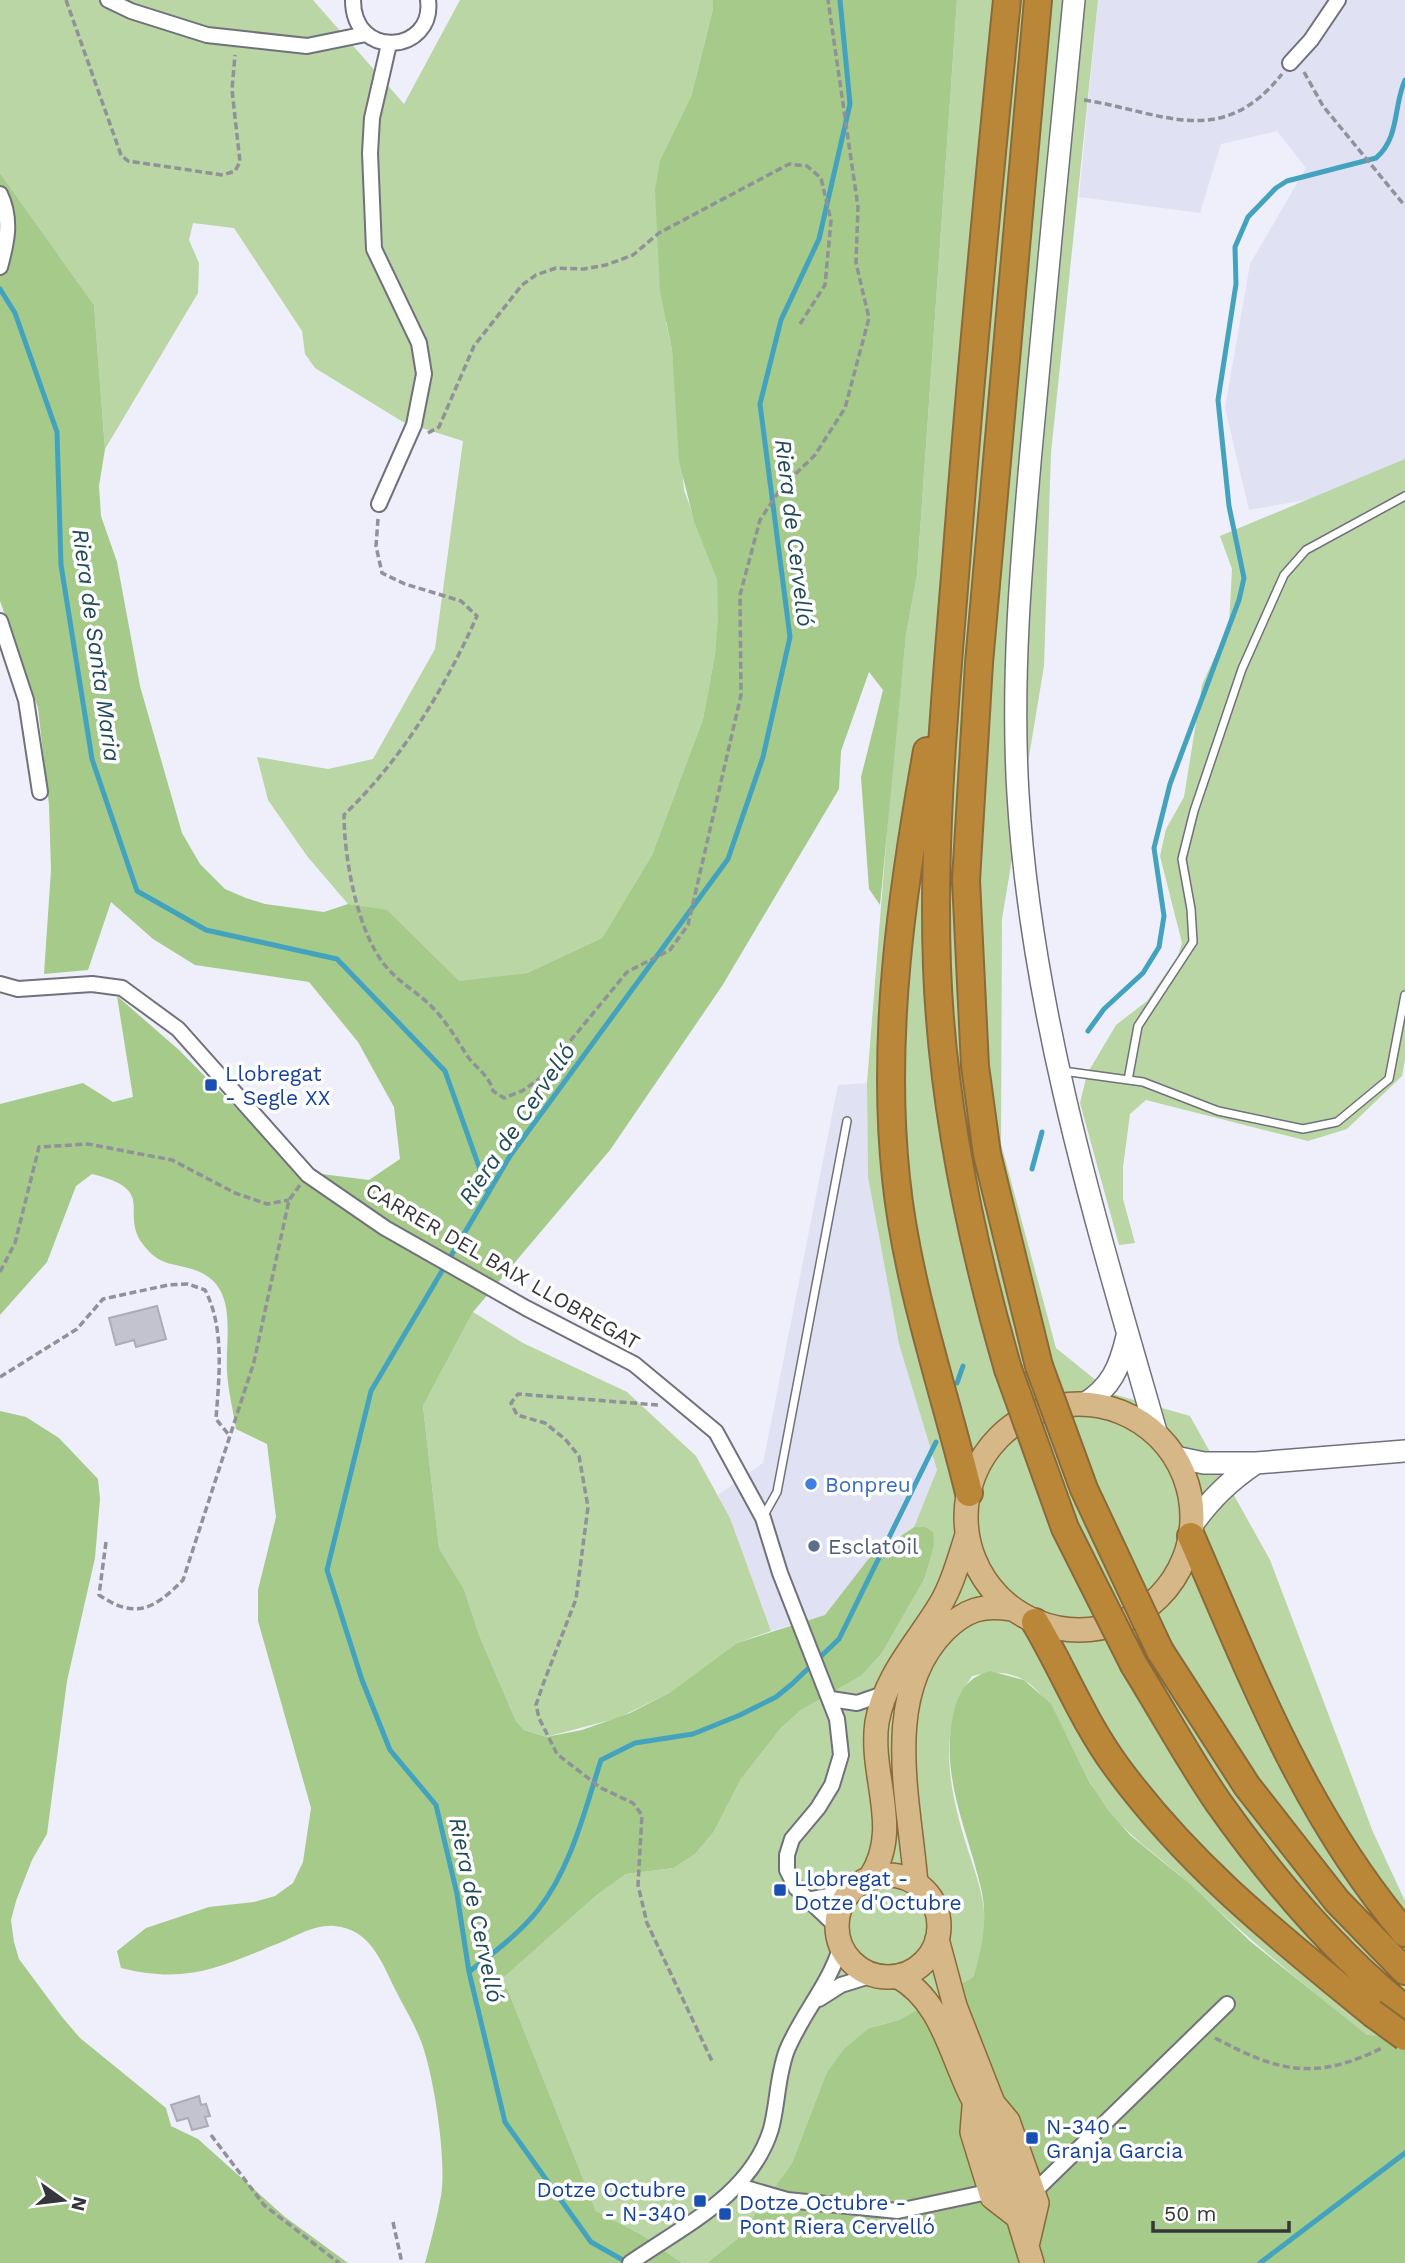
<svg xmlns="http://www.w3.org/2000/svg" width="1405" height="2263" font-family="'Work Sans',sans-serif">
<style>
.built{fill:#e1e1f4}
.green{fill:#b9d6a4}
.forest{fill:#a5ca89}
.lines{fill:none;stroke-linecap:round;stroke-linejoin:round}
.stream{stroke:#43a3bf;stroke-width:5}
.building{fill:#c2c3ce;stroke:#abacb7;stroke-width:2}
.lane-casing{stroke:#70717b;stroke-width:10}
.street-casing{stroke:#70717b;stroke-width:18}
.secondary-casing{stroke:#70717b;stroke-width:24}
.primary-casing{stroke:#8b6a39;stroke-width:26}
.highway-casing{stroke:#8b6a39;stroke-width:30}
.path{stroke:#909199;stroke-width:3.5;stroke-dasharray:7 3.5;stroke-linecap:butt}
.lane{stroke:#fff;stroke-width:7}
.street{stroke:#fff;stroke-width:14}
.secondary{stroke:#fff;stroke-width:21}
.primary{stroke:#d6b788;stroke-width:23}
.highway{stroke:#ba8739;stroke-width:26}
.highway-bridge-casing{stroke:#8b6a39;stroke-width:30;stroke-linecap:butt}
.highway-bridge{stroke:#ba8739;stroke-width:26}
.transit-dot{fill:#1a4fb4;stroke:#fff;stroke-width:2.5}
.shop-dot{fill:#3f7fe0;stroke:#fff;stroke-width:2.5}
.service-dot{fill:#5c6f8a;stroke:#fff;stroke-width:2.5}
.labels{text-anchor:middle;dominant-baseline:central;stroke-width:7;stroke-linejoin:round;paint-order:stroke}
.transit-label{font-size:21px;fill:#164399;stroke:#fff;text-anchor:start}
.street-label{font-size:21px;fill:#35353a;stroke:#fff}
.shop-label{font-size:21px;fill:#366cbe;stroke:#fff;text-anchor:start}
.service-label{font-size:21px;fill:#4e5e75;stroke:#fff;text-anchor:start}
.water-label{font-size:23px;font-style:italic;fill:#214b58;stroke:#fff}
</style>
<rect width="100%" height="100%" fill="#eeeffa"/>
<path class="built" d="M1098 0H1405V475L1374 488 1249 510 1225 408 1250 264 1306 168 1277 131 1221 144 1200 213 1079 197Z
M867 1083 868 1177 899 1344 937 1470 914 1527 870 1557 833 1607 825 1615 771 1631 730 1518 718 1495 763 1463 838 1085Z"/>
<path class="green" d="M0 0H313L404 104 460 0H713V9L691 97 681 123 666 322 672 350 684 490 717 580 719 619 715 654 703 719 652 855 602 938 527 973 459 982 387 911 348 904 307 856 268 800 257 757 328 769 373 759 435 649 463 441 403 422 315 368 305 354 302 331 234 228 193 223 189 240 199 263 198 293 105 449 94 305 0 173Z
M957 0H1098L1051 453 1044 666 1002 919 1001 1144 1056 1348 1113 1394 1190 1416 1270 1560 1373 1832 1405 1901V2036L1367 2035 1355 2026C1298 1980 1243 1934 1189 1884 1158 1854 1121 1833 1098 1796 1078 1765 1055 1698 1024 1680 1008 1671 989 1671 972 1676 936 1728 949 1790 967 1847 976 1875 988 1905 984 1936 983 1950 977 1964 973 1977L899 2020 869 2028 857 2039 826 2074 792 2163 737 2239 707 2263H682L642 2235 596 2211 503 1978 597 1895 626 1874 674 1868 695 1854 713 1833 741 1779 781 1728 801 1710 861 1676 882 1653 925 1578 934 1546 925 1527H914L937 1470 899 1344 868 1177 867 1083 891 781 906 635 917 575Z
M1405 459V1059L1402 1076 1347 1129 1308 1141 1146 1100 1130 1114 1123 1167V1199L1135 1243 1119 1245 1080 1103 1087 1074 1116 1025 1147 1001 1178 956 1182 943 1160 856 1166 829 1184 797 1202 685 1229 625 1232 569 1220 536Z
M473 1312 523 1343 627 1392 696 1456 730 1518 771 1631 737 1643 669 1693 618 1718 546 1737 524 1730 516 1721 479 1635 464 1589 439 1548 423 1406Z"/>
<path class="forest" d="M713 0H957L917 575 906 635 880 905 869 889 861 777 883 690 869 672 841 751 839 789 722 986 610 1150 473 1312 423 1406 439 1548 464 1589 479 1635 516 1721 524 1730 546 1737 582 1730 630 1713 669 1693 737 1643 825 1615 870 1557 914 1527H925L933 1532 934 1546 925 1578 882 1653 861 1676 801 1710 781 1728 741 1779 713 1833 695 1854 674 1868 626 1874 597 1895 503 1978 596 2211 642 2235 682 2263H425C431 2241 437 2218 441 2196 447 2161 434 2077 422 2044 415 2024 403 2006 394 1987 381 1960 369 1929 335 1926 317 1924 299 1934 284 1941 222 1966 189 1985 121 1968L117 1951 146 1928 209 1907 254 1902 275 1896 293 1883 303 1862 311 1808 258 1621V1590L276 1517 267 1444 236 1429C233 1410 228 1390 227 1371 225 1339 238 1291 202 1273 177 1261 161 1270 142 1243 120 1211 158 1190 92 1174L76 1186 47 1262 0 1315V1104L83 1083 113 1102 133 1097 117 996 179 1050 298 1171 369 1180 400 1159 394 1107 358 1042 309 982 195 965 153 939 111 902 88 970 44 974 51 870 49 805 38 708 0 601V173L94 305 105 449 99 486 101 516 117 562 140 686 182 833 200 864 225 889 246 898 265 904 324 912 348 904 387 910 459 981 527 973 602 938 652 855 703 719 715 654 718 619 717 580 694 521 679 461 672 350 660 291 655 190 660 161 691 97 713 9Z
M0 1411 26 1417 59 1438 98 1479 100 1499 95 1558 67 1681 47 1834 32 1860 16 1901 11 1920 14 1942 19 1959 62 2017 80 2038 166 2108 171 2126 198 2139 285 2217 348 2263H0Z
M990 1671 1024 1680 1051 1704 1090 1783 1108 1810 1130 1835 1190 1884 1251 1942 1367 2035 1405 2036V2263H707L737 2239 792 2163 826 2074 844 2049 869 2028 899 2020 973 1977C983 1947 988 1919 981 1888 967 1828 939 1775 954 1711 960 1689 969 1677 990 1671Z"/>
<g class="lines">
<path class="stream" d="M0 289 15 313 57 432 61 565 92 759 137 891 206 930 337 959 445 1071 488 1192
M1088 1031 1104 1009 1143 973 1159 947 1164 916 1154 848 1170 784 1239 600 1244 578 1229 506 1218 400 1236 284 1235 247 1248 217 1276 188 1287 181 1376 158C1400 137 1393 107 1405 80
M1032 1169 1042 1132
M957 1383 963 1366
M469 1972C493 1953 519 1934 538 1910 571 1868 585 1810 601 1760L635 1743 693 1734 740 1715 776 1697 792 1684 839 1639 936 1442
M628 2263 591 2242 505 2122 469 1972 457 1894 436 1805 390 1750 362 1680 327 1570 371 1391 510 1156 728 859 763 757 790 637 760 404 781 320 819 239 850 104 840 0
M1260 2263 1405 2153"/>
</g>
<path class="building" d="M157 1306 166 1339 136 1347 134 1340 116 1345 109 1318Z
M199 2096 201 2105 206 2104 210 2116 205 2117 208 2126 192 2130 188 2118 177 2121 171 2105Z"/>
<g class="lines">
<defs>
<path id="lane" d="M1063 1071 1143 1082 1218 1111 1303 1129 1337 1122 1389 1079 1405 995
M1128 1080 1138 1026 1193 942 1191 909 1182 859 1194 811 1242 669 1284 575 1306 550 1405 496
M763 1517 777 1492 847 1121"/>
<path id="street" d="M108 0 131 11 207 35 307 46 366 34
M353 0C353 61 435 53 428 0
M1290 63 1311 40 1338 0
M0 194C12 219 7 242 0 267
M379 504 414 425 424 374 419 343 374 249 370 153 372 118 389 44
M0 621 26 700 40 792
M0 984 18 989 92 984 122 988 178 1029 308 1175 385 1228 526 1308 634 1364 716 1432 763 1518 780 1573 837 1719 841 1755 832 1785 818 1808 792 1839 787 1855V1870L796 1888 837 1927
M831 1699 857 1703 886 1693
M807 1900 850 1892
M819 1999 841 1985 873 1975
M739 2186 787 2200 898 2211 983 2193
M1033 2193 1227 2004
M630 2263C683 2226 751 2195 771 2129 778 2103 777 2076 787 2050 803 2012 828 1987 841 1946"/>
<path id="secondary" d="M1074 0C1060 150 1044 301 1031 451 1021 565 1011 679 1018 794 1031 1012 1097 1226 1157 1435
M1084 1404C1111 1388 1120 1367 1127 1336
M1175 1457 1204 1463H1256L1405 1451
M1192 1525C1211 1499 1229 1481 1256 1463"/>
<path id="primary" d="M966 1517a113 113 0 1 1 226 0a113 113 0 1 1-226 0Z
M837 1926a51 51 0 1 1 102 0a51 51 0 1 1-102 0Z
M870 1878C903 1828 869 1777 877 1722 885 1676 917 1643 940 1605 953 1583 959 1559 967 1535
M916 1884C910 1803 880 1696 944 1631 965 1610 983 1604 1011 1609
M937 1939 955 2006 993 2103 1008 2121 1037 2203 1027 2246
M897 1976C952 2006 952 2080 990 2125L1032 2263
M974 2107 972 2132 992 2197 1019 2218"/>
<path id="highway" d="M1007 0C989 179 972 359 958 538 947 681 932 824 937 967 942 1104 970 1238 1008 1369
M1038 0 979 663 966 880 975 1066 987 1154 1039 1366
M927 751C902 891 881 1036 896 1178 907 1286 944 1389 969 1493
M1191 1536C1252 1676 1304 1814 1405 1933
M1035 1622C1063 1669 1083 1721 1116 1766 1189 1866 1277 1935 1372 2013
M1160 1651 1247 1786 1337 1901 1405 1971
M1134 1665C1162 1710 1188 1758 1218 1802 1271 1877 1333 1951 1405 2009"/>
</defs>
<use href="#lane" class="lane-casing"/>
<use href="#street" class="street-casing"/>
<use href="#secondary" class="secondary-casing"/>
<use href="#primary" class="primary-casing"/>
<use href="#highway" class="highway-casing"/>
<path class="path" d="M66 0 121 155 128 161 223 175 235 171 240 162 232 90 235 55
M1304 72 1323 106 1405 206
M1084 100C1162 112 1221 151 1282 74
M428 433 439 427 474 346 522 285 536 275 556 268 584 269 606 265 633 255 659 233 789 164 807 166 821 178 831 221 825 285 800 324
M378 519 376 546 382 573 405 584 461 601 477 616C444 690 402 759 344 815 344 858 358 939 390 971 403 985 421 995 434 1009 448 1024 457 1040 468 1057 477 1069 489 1075 493 1091L504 1098 522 1091 539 1079 627 972 670 950 688 925 741 695 740 595 760 520 781 488 815 455 845 408 869 318 856 263 858 207 828 0
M0 1272 15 1243 39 1147 88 1144 172 1160 235 1193 267 1204 289 1200
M0 1377 77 1329 103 1299 168 1285 188 1284 205 1290C225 1328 219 1378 216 1419L229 1435
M658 1405 518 1394 511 1403 517 1415 545 1423 565 1439 579 1456 588 1507 576 1599 542 1687 536 1705 539 1718 557 1754 601 1788 633 1803 642 1815 638 1885 647 1923 712 2061
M106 1542 99 1595C136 1620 154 1609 183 1580L254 1362 289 1200 300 1185
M1215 2038C1279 2072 1315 2081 1382 2048
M211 2135 264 2205 339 2263
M393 2222 402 2263"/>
<use href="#lane" class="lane"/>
<use href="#street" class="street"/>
<use href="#secondary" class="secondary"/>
<use href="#primary" class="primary"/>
<use href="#highway" class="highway"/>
<defs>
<path id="highway-bridge" d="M1039 1366 1084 1489 1160 1651
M1008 1369 1065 1528 1134 1665
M1372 2013 1405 2037"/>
</defs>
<use href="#highway-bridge" class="highway-bridge-casing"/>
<use href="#highway-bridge" class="highway-bridge"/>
</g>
<g class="transit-dot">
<rect x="204" y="1078" width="14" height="14" rx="3.5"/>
<rect x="773" y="1883" width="14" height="14" rx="3.5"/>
<rect x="1025" y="2131" width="14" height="14" rx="3.5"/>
<rect x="693" y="2194" width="14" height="14" rx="3.5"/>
<rect x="718" y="2207" width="14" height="14" rx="3.5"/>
</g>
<circle class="shop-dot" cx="811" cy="1484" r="7"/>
<circle class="service-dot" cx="814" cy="1546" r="7"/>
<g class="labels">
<g class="transit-label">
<text x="225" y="1073">Llobregat<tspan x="225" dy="24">- Segle XX</tspan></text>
<text x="794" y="1878">Llobregat -<tspan x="794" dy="24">Dotze d'Octubre</tspan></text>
<text x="1046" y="2126">N-340 -<tspan x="1046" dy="24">Granja Garcia</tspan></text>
<text x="686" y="2189" text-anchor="end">Dotze Octubre<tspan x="686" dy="24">- N-340</tspan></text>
<text x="739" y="2202">Dotze Octubre -<tspan x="739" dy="24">Pont Riera Cervelló</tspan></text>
</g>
<g class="street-label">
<text transform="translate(503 1266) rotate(30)">CARRER DEL BAIX LLOBREGAT</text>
</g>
<g class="shop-label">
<text x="825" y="1484">Bonpreu</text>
</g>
<g class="service-label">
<text x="828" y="1546">EsclatOil</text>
</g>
<g class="water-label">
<text transform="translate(794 533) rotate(83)">Riera de Cervelló</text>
<text transform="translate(96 645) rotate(82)">Riera de Santa Maria</text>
<text transform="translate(517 1124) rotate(-56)">Riera de Cervelló</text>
<text transform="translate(476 1910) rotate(78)">Riera de Cervelló</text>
</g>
</g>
<g transform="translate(63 2200) rotate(104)" stroke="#ffffff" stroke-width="5" paint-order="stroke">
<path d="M0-5L12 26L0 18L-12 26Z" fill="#35353a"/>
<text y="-10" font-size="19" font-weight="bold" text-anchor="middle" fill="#35353a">N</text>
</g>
<path d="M1153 2221v10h136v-10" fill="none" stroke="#35353a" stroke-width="3.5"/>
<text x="1164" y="2221" font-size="21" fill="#35353a" stroke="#ffffff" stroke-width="5" paint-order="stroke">50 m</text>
</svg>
